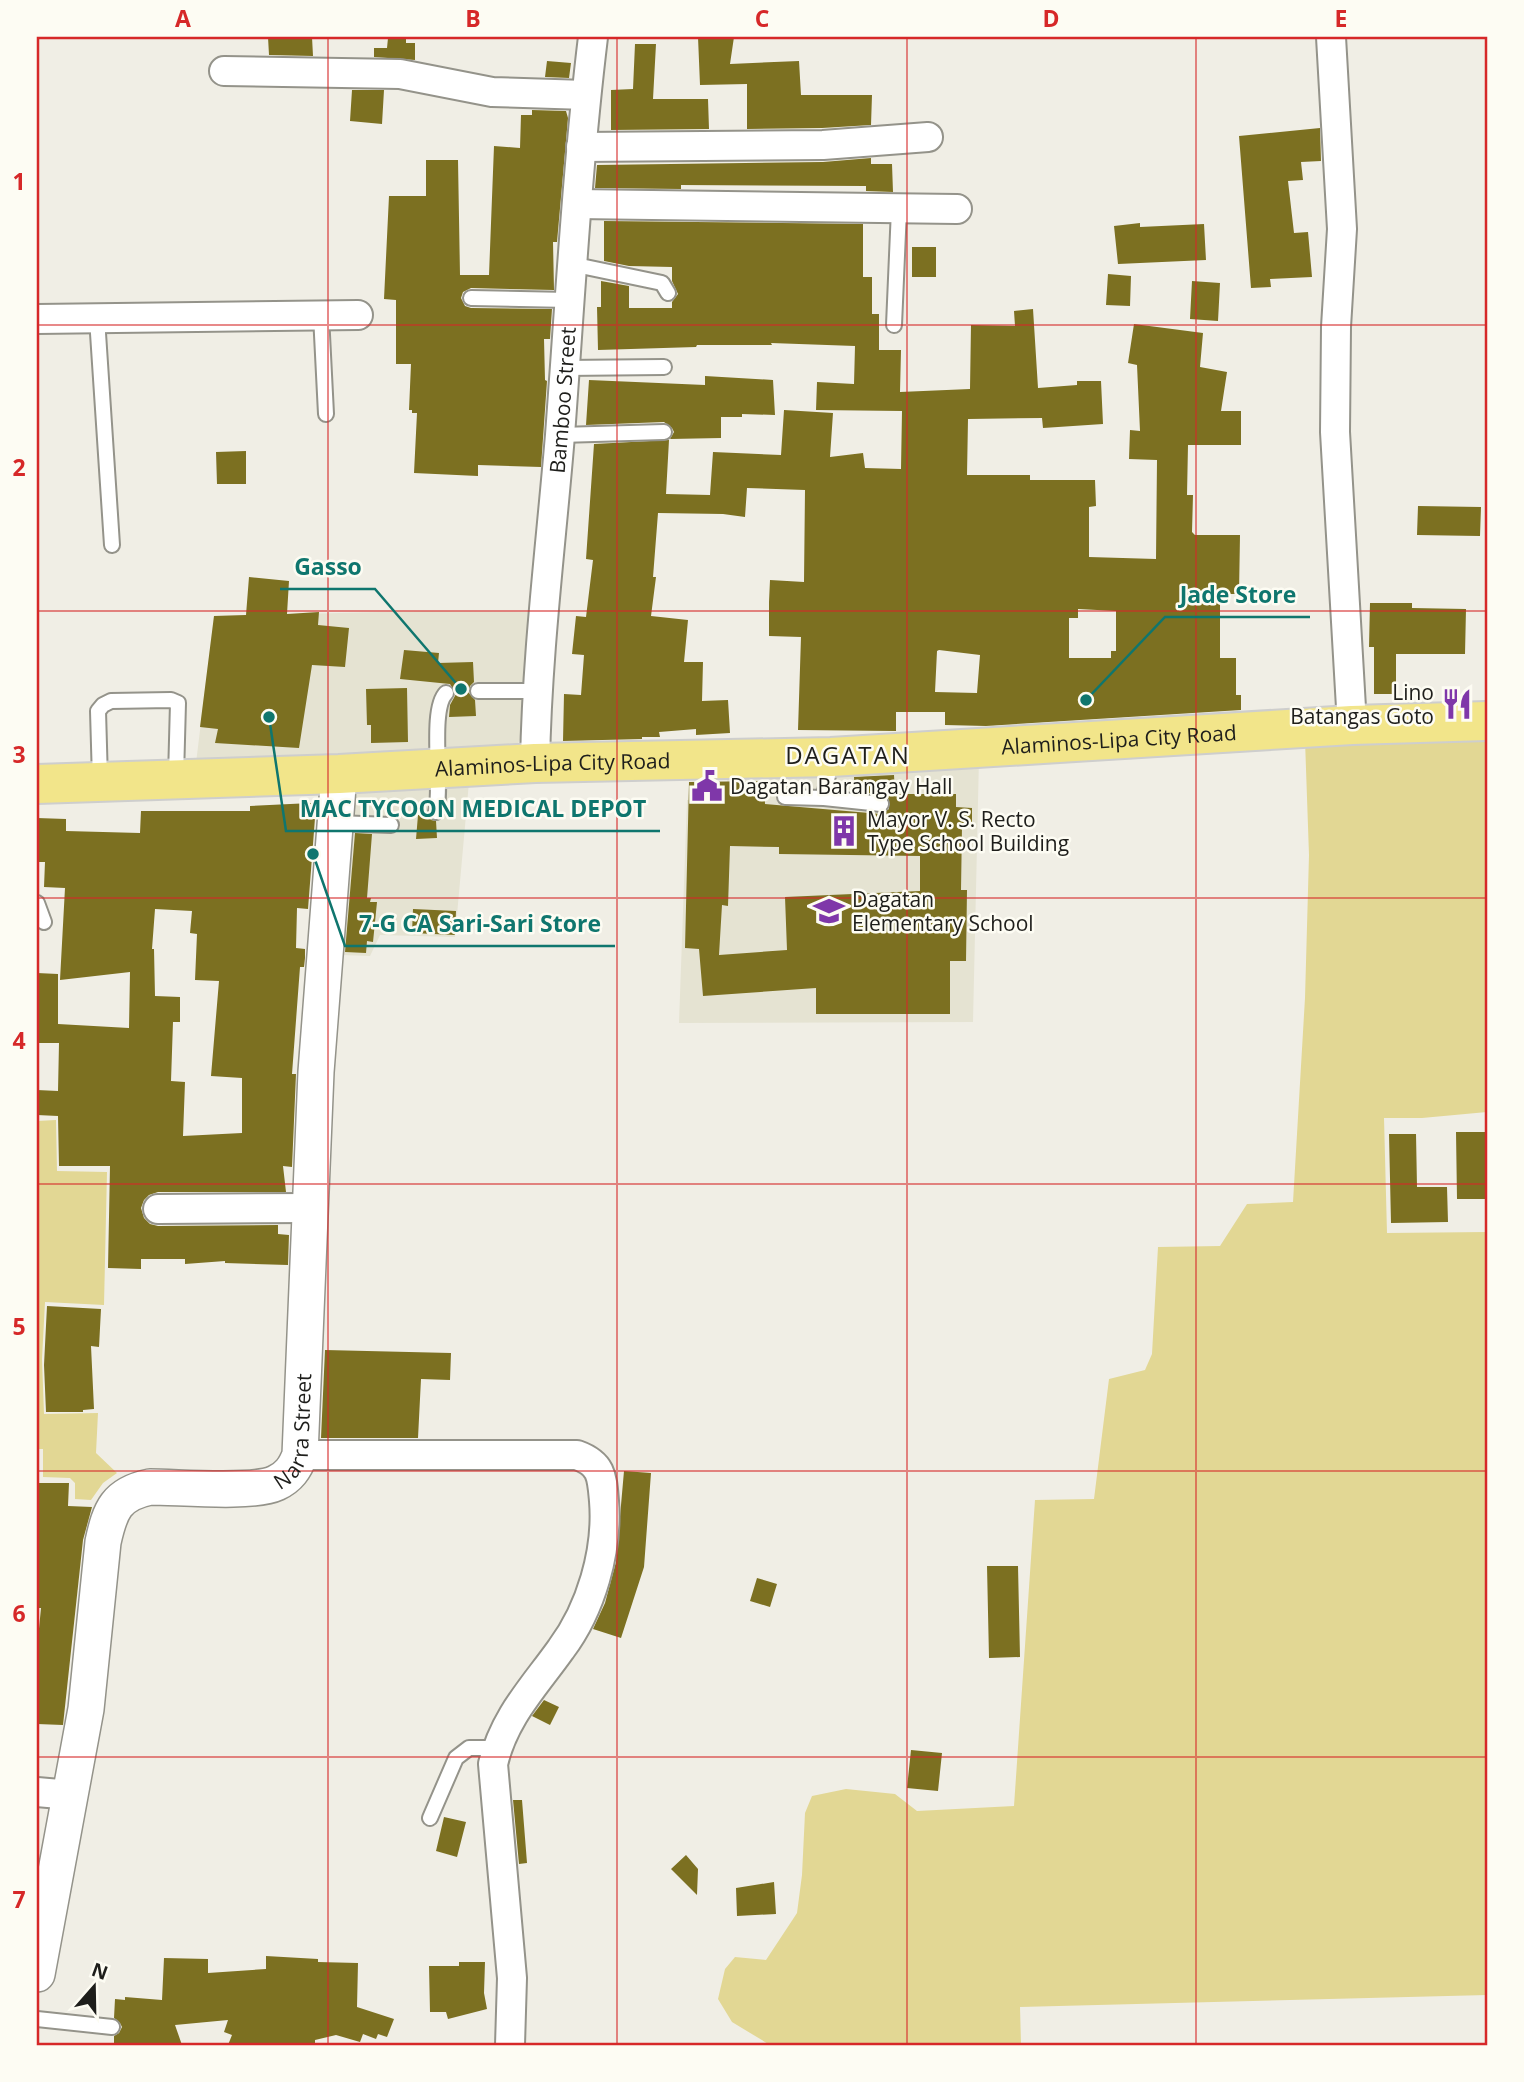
<svg xmlns="http://www.w3.org/2000/svg" width="1524" height="2082" font-family="'Open Sans',sans-serif">
<style>
.built{fill:#e5e3d2}
.green{fill:#e2d794}
.building{fill:#7c7021;fill-rule:evenodd}
.lines{fill:none;stroke-linecap:round;stroke-linejoin:round}
.service-casing{stroke:#94938a;stroke-width:18}
.minor-casing{stroke:#94938a;stroke-width:32}
.tertiary-casing{stroke:#94938a;stroke-width:38}
.primary-casing{stroke:#cececd;stroke-width:42}
.service{stroke:#fff;stroke-width:14}
.minor{stroke:#fff;stroke-width:28}
.tertiary{stroke:#fff;stroke-width:35}
.primary{stroke:#f2e58a;stroke-width:38}
.grid{fill:none;stroke:#d62828;stroke-width:2;stroke-opacity:0.55}
.labels{text-anchor:middle;dominant-baseline:central;stroke-width:5;stroke-linejoin:round;paint-order:stroke}
.street-label{font-size:21px;fill:#1e1e1b;stroke:#fdfcf3}
.poi-label{font-size:21px;fill:#1e1e1b;stroke:#fdfcf3;text-anchor:start}
.quarter-label{font-size:24px;letter-spacing:2px;fill:#1e1e1b;stroke:#fdfcf3}
.leader{fill:none;stroke:#0f766e;stroke-width:2.5}
.callout-dot{fill:#0f766e;stroke:#fdfcf3;stroke-width:2.5}
.callout-label{font-size:23px;text-anchor:middle;font-weight:bold;fill:#0f766e;stroke:#fdfcf3;stroke-width:5;stroke-linejoin:round;paint-order:stroke}
.neatline{fill:none;stroke:#d62828;stroke-width:2.5}
.grid-label{font-size:23px;text-anchor:middle;font-weight:bold;fill:#d62828}
</style>
<rect width="100%" height="100%" fill="#f0eee5"/>
<path class="built" d="M424 611 529 612 523 727 522 736 516 747 196 763 214 616Z
M979 758 973 1022 679 1023 687 800 728 799 727 774Z
M469 782 455 937 380 935 370 956 341 955 355 798 358 793Z"/>
<path class="green" d="M1487 732V1112L1422 1118H1384L1387 1233 1487 1232V1995L1020 2007 1021 2045H770L732 2022 718 1999 725 1969 735 1957 766 1960 797 1913 802 1875 805 1813 812 1796 846 1789 895 1794 917 1811 1014 1806 1035 1500 1094 1499 1109 1379 1145 1370 1152 1354 1158 1247 1220 1246 1247 1204 1293 1202 1305 998 1309 855 1305 740Z
M56 1120 57 1171 107 1172 104 1305 45 1302 42 1359 44 1414 98 1413 96 1453 117 1473 103 1483 91 1500 75 1499V1483L70 1478 43 1477V1449H37V1121Z"/>
<path class="building" d="M268 37H312L313 56 269 55Z
M698 37H734L730 64 799 61 801 95H872L871 125 822 128 747 129V84L700 85Z
M388 38 406 39V43H415V60L374 57V48H387Z
M635 44H656L653 99H708L709 129 611 130V90L633 89Z
M547 61 571 63 569 78 545 77Z
M352 90H384L382 124 350 121Z
M532 110 566 111 568 118 557 242H553L554 290 471 288 463 292 461 298 465 306 471 308 552 309 550 339H544L545 380 547 381 541 467 478 465V476L414 473 417 413H412V410H409L411 364H396V300L384 299 389 196H426V160H458L460 275H489L494 146 520 148 521 115H532Z
M1320 128 1321 161 1301 162 1303 180 1288 181 1294 233 1308 232 1312 277 1270 279 1271 287 1251 288 1239 136Z
M871 158V164H892L893 192 866 191V186L681 185V189L595 188 597 165 823 162Z
M604 221 863 224V277H872V314H879V350H901L900 392 970 389 971 325 1015 326 1014 311 1033 309 1038 388 1077 385V381H1101L1103 424 1043 428 1042 418 968 419 967 475H1030V480H1095L1096 506 1089 507V557L1156 559 1157 460 1129 459 1130 430 1140 431 1137 365 1128 363 1134 324 1203 333 1200 367 1227 372 1221 411H1241V445H1188L1187 495H1193L1192 532 1195 535H1240L1239 594H1220V658H1236V695H1241V710L986 726 945 725V712H896V731L798 730 801 637 769 636V602L770 580 804 582 805 490 747 488 745 517 723 514 658 513 653 577H656L651 616 688 620 684 662H703L702 701 728 700 730 733 696 735V729L659 732 660 737H642V739L563 741 564 694 581 695 584 655 572 654 576 616 586 617 593 560 586 559 594 444 669 440 666 494 710 495 713 452 781 455 784 410 833 413 830 457 863 453 865 468 901 469 902 411 816 410 817 382 854 384 855 346 771 343 772 345H697L696 347 598 350 597 307H601V281L629 286V308H672V302L678 294 672 281V267L629 266 604 261ZM1078 609 1116 611V651H1111V658H1069V618H1078ZM939 650 980 655 977 693 935 692 937 651Z
M1140 223V227L1204 224 1206 260 1118 264 1114 226Z
M912 247H936V277H912Z
M1108 274 1131 276 1130 306 1106 305Z
M1192 281 1220 283 1218 321 1190 319Z
M705 376 773 380 775 415 742 414V417H721V438L670 439 674 432 672 428 664 422 586 425 589 380 705 385Z
M246 451V484H217L216 452Z
M1418 506 1481 507 1480 536 1417 535Z
M249 577 289 581 287 614 319 612 318 625 349 628 345 667 312 665 299 748 215 743 218 729 200 727 214 616 246 615Z
M1370 603H1412V608L1466 609 1465 654H1396V694H1374V647H1369Z
M404 650 439 653 438 663 473 662 474 682 470 686 468 692 475 700 476 716 449 717 450 705 456 694 450 684 400 679Z
M407 688 408 742 371 743V725H367L366 689Z
M894 775 895 794H956V807L972 808V826H962L961 890H967L966 961H950V1014H816V988L703 996 699 949 685 948 689 782 764 781 765 804 881 814 889 809V800L882 794 855 792 854 777ZM730 846 779 847V854L920 856V891L785 897 787 950 719 955 722 905 728 906Z
M311 803V805H316L308 909 297 908 296 948 305 949V958L304 967H300L292 1074H296L292 1167 283 1166 286 1192H158L149 1195 144 1200 141 1208 144 1218 150 1224 158 1226 278 1225V1234L289 1235 288 1265 225 1263V1261L185 1264V1259H141V1269L108 1268 110 1166H59L58 1116 37 1115V1090L58 1091 59 1043H37V973L58 974V1024L129 1028 130 972 60 980 65 888 44 887 45 862H37V818L66 819V831L140 833 141 811H250V806ZM155 909 192 911 190 933 197 934 195 980 219 981 211 1076 242 1078V1133L183 1136 185 1082 171 1081 173 1022H180V997L155 996 154 949H152Z
M427 814 431 820 436 821 437 838 416 839 418 815Z
M355 833 372 834 367 898H371L370 902H377L373 942 367 941 366 953 345 952Z
M413 909 456 911 455 935 412 933Z
M1456 1132H1487V1199H1457Z
M1389 1134H1416L1417 1187H1447L1448 1222 1391 1223Z
M47 1306 101 1309 99 1347 91 1346 94 1409 83 1410V1412H46L44 1365Z
M325 1350 451 1353 450 1380 421 1379 418 1438H321Z
M624 1471 651 1473 644 1567 621 1638 593 1629 605 1603 616 1562Z
M37 1483H69L68 1506 92 1507 83 1540 63 1725 37 1724V1649L41 1608H37Z
M987 1566H1018L1020 1657 989 1658Z
M757 1578 777 1584 770 1607 750 1601Z
M544 1700 559 1707 550 1725 532 1716Z
M911 1750 942 1753 938 1791 907 1788Z
M513 1800H522L527 1863 519 1864Z
M444 1817 466 1822 457 1857 436 1851Z
M686 1855 698 1869 697 1895 671 1869Z
M774 1882 776 1914 737 1916 736 1888Z
M266 1956 318 1959V1962L358 1963 357 2007 394 2019 387 2037 378 2034 376 2039 363 2034 360 2042 336 2035 315 2040V2045H228L232 2035 224 2032 228 2020 175 2025 182 2045H114V2036L119 2033 122 2027 120 2023 114 2018 115 1999 125 2000V1997L162 2000 164 1958 208 1959V1973L266 1969Z
M459 1962H485L484 1993 487 2009 448 2019 446 2012H430L429 1966H459Z"/>
<g class="lines">
<defs>
<path id="service" d="M571 264 662 283 668 293
M471 298 569 300
M321 315 326 414
M97 318 112 545
M894 325 899 209
M564 368 664 367
M560 435 664 432
M478 691H537
M831 758 824 798 881 804
M100 780 98 711 103 705 111 701 171 700 178 703 176 777
M785 797 824 798
M436 812C443 786 429 710 446 693
M336 823 391 825
M37 903 44 922
M430 1818 456 1758 469 1748H497
M37 2019 112 2027"/>
<g id="minor">
<path d="M1331 37 1342 229 1336 327 1335 432 1352 725"/>
<path d="M224 71 400 74 492 92 586 95"/>
<path d="M581 147 823 145 928 137"/>
<path d="M577 204 957 209"/>
<path d="M37 319 358 315"/>
<path id="s1" d="M535 763C537 653 551 544 560 435 570 302 577 169 593 37"/>
<path d="M158 1209 311 1208"/>
<path d="M300 1455H577C602 1464 602 1477 604 1501 608 1551 591 1609 561 1649 534 1687 504 1717 493 1764L512 1978 510 2045"/>
<path d="M37 1792 71 1795"/>
</g>
<g id="tertiary">
<path id="s2" d="M37 1974 86 1709 103 1542C110 1510 116 1494 150 1487 179 1487 253 1494 276 1483 289 1477 295 1468 300 1455L316 1072 339 774"/>
</g>
<g id="primary">
<path id="s3" d="M37 784 339 774 535 763 831 757 1352 725 1487 721"/>
</g>
</defs>
<use href="#service" class="service-casing"/>
<use href="#minor" class="minor-casing"/>
<use href="#tertiary" class="tertiary-casing"/>
<use href="#primary" class="primary-casing"/>
<use href="#service" class="service"/>
<use href="#minor" class="minor"/>
<use href="#tertiary" class="tertiary"/>
<use href="#primary" class="primary"/>
</g>
<path class="grid" d="M328 37V2045M617 37V2045M907 37V2045M1196 37V2045M37 325H1487M37 611H1487M37 898H1487M37 1184H1487M37 1471H1487M37 1757H1487"/>
<defs>
<symbol id="restaurant-bare" viewBox="-9 -9 18 18"><path d="M-5-6h1v4h1v-4h1v4h1v-4h1v5L-1.5 .5V6h-2V.5L-5-1ZM5-6V6H3V1.5H1.5Q1.5-4 5-6Z" fill="#7f37a9" stroke="#fdfcf3" stroke-width="2.5" paint-order="stroke"/></symbol>
<symbol id="civic-bare" viewBox="-9 -9 18 18"><path d="M-.6-6.5H3V-4.5H.6V-3L4-1V1h2V6H-6V1h2V-1L-.6-3ZM-1.2 2.5V6h2.4V2.5Z" fill="#7f37a9" stroke="#fdfcf3" stroke-width="2.5" paint-order="stroke"/></symbol>
<symbol id="building-bare" viewBox="-9 -9 18 18"><path d="M-4-6H4V6H1V3H-1V6H-4ZM-2.5-4.3h1.7v1.8h-1.7ZM.8-4.3h1.7v1.8H.8ZM-2.5-1h1.7V.8h-1.7ZM.8-1h1.7V.8H.8Z" fill="#7f37a9" stroke="#fdfcf3" stroke-width="2.5" paint-order="stroke"/></symbol>
<symbol id="school-bare" viewBox="-9 -9 18 18"><path d="M0-5L7-2L0 1L-7-2ZM-4 1L0 2.5L4 1V4Q0 6-4 4Z" fill="#7f37a9" stroke="#fdfcf3" stroke-width="2.5" paint-order="stroke"/></symbol>
</defs>
<g fill-rule="evenodd">
<use href="#restaurant-bare" x="1435" y="682" width="44" height="44"/>
<use href="#civic-bare" x="685" y="764" width="44" height="44"/>
<use href="#building-bare" x="822" y="809" width="44" height="44"/>
<use href="#school-bare" x="807" y="889" width="44" height="44"/>
</g>
<g class="labels">
<g class="street-label">
<text stroke="none"><textPath href="#s1" startOffset="364">Bamboo Street</textPath></text>
<text stroke="none"><textPath href="#s3" startOffset="1083">Alaminos-Lipa City Road</textPath></text>
<text stroke="none"><textPath href="#s3" startOffset="516">Alaminos-Lipa City Road</textPath></text>
<text stroke="none"><textPath href="#s2" startOffset="702">Narra Street</textPath></text>
</g>
<g class="poi-label">
<text x="1434" y="692" text-anchor="end">Lino<tspan x="1434" dy="24">Batangas Goto</tspan></text>
<text x="730" y="786">Dagatan Barangay Hall</text>
<text x="867" y="819">Mayor V. S. Recto<tspan x="867" dy="24">Type School Building</tspan></text>
<text x="852" y="899">Dagatan<tspan x="852" dy="24">Elementary School</tspan></text>
</g>
<g class="quarter-label">
<text x="848" y="754">DAGATAN</text>
</g>
</g>
<path class="leader" d="M461 689L375 589H280M1086 700L1165 617H1310M269 717L286 831H660M313 854L345 946H615"/>
<g class="callout-dot">
<circle cx="461" cy="689" r="7"/>
<circle cx="1086" cy="700" r="7"/>
<circle cx="269" cy="717" r="7"/>
<circle cx="313" cy="854" r="7"/>
</g>
<g class="callout-label">
<text x="328" y="575">Gasso</text>
<text x="1238" y="603">Jade Store</text>
<text x="473" y="817">MAC TYCOON MEDICAL DEPOT</text>
<text x="480" y="932">7-G CA Sari-Sari Store</text>
</g>
<rect width="1524" height="2082" fill="none" stroke="#fdfcf3" stroke-width="77"/>
<g transform="translate(94 1987) rotate(20)" stroke="#fdfcf3" stroke-width="5" paint-order="stroke">
<path d="M0-5L12 26L0 18L-12 26Z" fill="#1e1e1b"/>
<text y="-10" font-size="19" font-weight="bold" text-anchor="middle" fill="#1e1e1b">N</text>
</g>
<rect x="38" y="38" width="1448" height="2006" class="neatline"/>
<g class="grid-label">
<text x="183" y="27">A</text>
<text x="473" y="27">B</text>
<text x="762" y="27">C</text>
<text x="1051" y="27">D</text>
<text x="1341" y="27">E</text>
<text x="19" y="190">1</text>
<text x="19" y="476">2</text>
<text x="19" y="763">3</text>
<text x="19" y="1049">4</text>
<text x="19" y="1335">5</text>
<text x="19" y="1622">6</text>
<text x="19" y="1908">7</text>
</g>
</svg>
